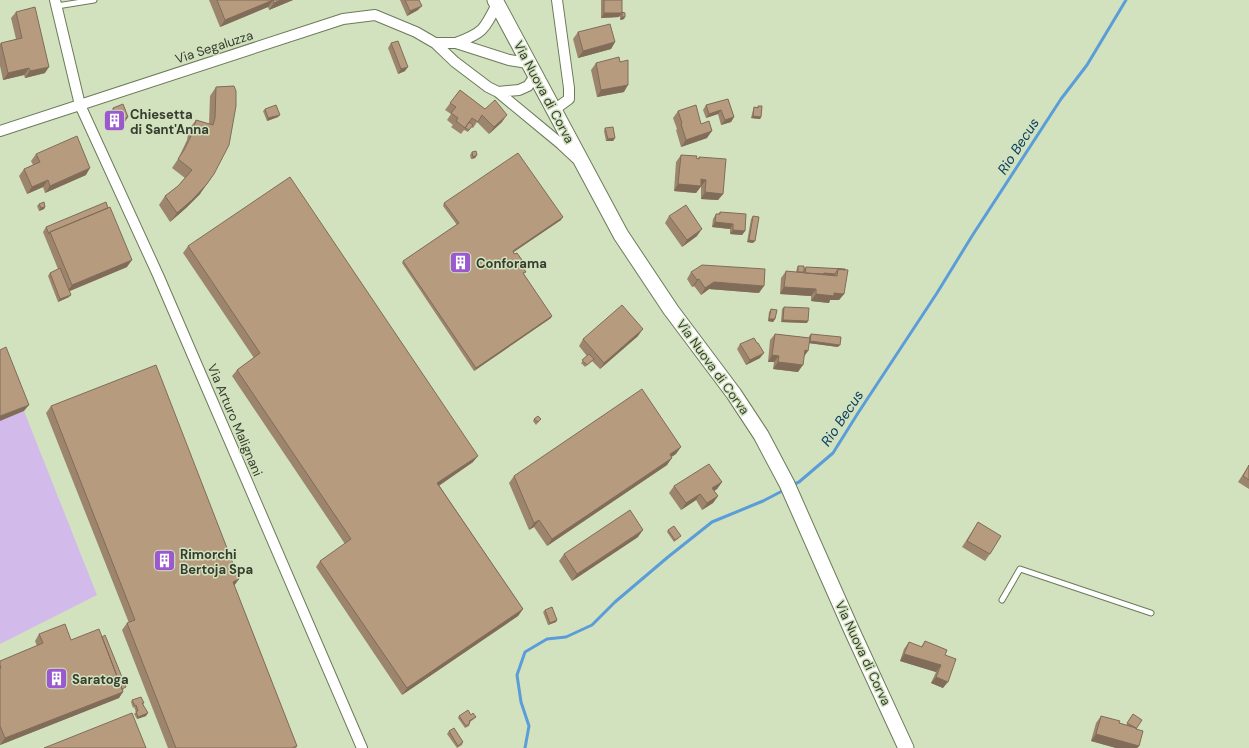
<svg xmlns="http://www.w3.org/2000/svg" width="1249" height="748" font-family="'DM Sans',sans-serif">
<style>
.green{fill:#d2bbea}
.lines{fill:none;stroke-linecap:round;stroke-linejoin:round}
.stream{stroke:#5a9dd8;stroke-width:3}
.lane-casing{stroke:#6c7a59;stroke-width:7}
.street-casing{stroke:#6c7a59;stroke-width:12}
.secondary-casing{stroke:#6c7a59;stroke-width:17}
.lane{stroke:#fff;stroke-width:5}
.street{stroke:#fff;stroke-width:10}
.secondary{stroke:#fff;stroke-width:15}
.wall{fill:#9d856d}
.shaded-wall{fill:#806c59}
.building{fill:#b79b7f;stroke:#806c59}
.labels{text-anchor:middle;dominant-baseline:central;stroke-width:3;stroke-linejoin:round;paint-order:stroke}
.street-label{font-size:13px;fill:#363c2e;stroke:#d2e2be}
.poi-label{font-size:13px;font-weight:bold;fill:#363c2e;stroke:#d2e2be;text-anchor:start}
.water-label{font-size:14px;font-style:italic;fill:#073c62;stroke:#d2e2be}
</style>
<rect width="100%" height="100%" fill="#d2e2be"/>
<path class="green" d="M24 411 97 595 0 644V420Z"/>
<g class="lines">
<path class="stream" d="M792 485 799 482 833 453 858 413 937 293 972 236 1061 99 1087 65 1126 0
M525 748 529 726 521 702 517 675 525 652 547 639 566 637 592 625 615 602 668 557 712 522 763 501 786 489"/>
<defs>
<path id="lane" d="M57 6 94 0
M1002 600 1020 569 1151 613"/>
<path id="street" d="M55 0 80 105 158 275 362 748
M435 43 455 62 488 87 498 92 519 90 528 86 535 76
M456 43C483 33 484 30 497 4
M498 92 561 144 576 158
M554 110 569 99V88L557 0
M0 131 343 19 375 15 416 32 435 43H456L509 60 528 63"/>
<path id="secondary" d="M495 0 621 235 671 310 734 394 761 435 787 484 852 631 906 748"/>
</defs>
<use href="#lane" class="lane-casing"/>
<use href="#street" class="street-casing"/>
<use href="#secondary" class="secondary-casing"/>
<use href="#lane" class="lane"/>
<use href="#street" class="street"/>
<use href="#secondary" class="secondary"/>
</g>
<path class="wall" d="M209 0H293L269 10 268 7 220 27Z
M400 0H419L418 10 407 16Z
M601 0H622V12L624 19 620 20V15L619 17 601 18Z
M16 12 45 73 25 78 24 75 3 80 0 66V44L1 43 16 39 11 18Z
M578 32 615 42 611 49 578 58 573 39Z
M391 43 405 71 398 74 388 48Z
M596 63 624 92 597 97 591 70Z
M234 86 200 194 186 208 170 222 159 205 165 196 178 186 185 178 172 168 178 159 187 140 189 129 196 120 209 124 210 96 216 87Z
M460 90 502 122 489 134 477 122 473 128 471 127 468 132 464 130 461 134 451 127 453 125 447 120 451 114 445 110Z
M728 99 734 117 731 122 721 125 718 114 706 118 703 110 706 105Z
M758 106 761 117 760 119 751 118 753 110 754 107 757 108Z
M113 108 128 117 122 126 113 130 107 117Z
M265 109 278 117 267 121 263 111Z
M678 111 701 124 707 138 681 147 676 130 677 129 673 118Z
M605 128 615 138 613 141H606L604 131Z
M472 152 477 155 475 158 471 159 470 155Z
M36 154 86 175 45 193 43 187 27 194 19 176 24 169 33 165 31 161Z
M681 155 696 158 698 159 699 157 723 194 718 200 701 199V186L696 193 674 191 676 162Z
M444 203 561 220 513 252 520 263 524 274 551 318 474 371 402 263 403 261 457 225 443 206Z
M39 204 45 207 44 209 39 211 37 206Z
M720 212 745 231 742 235 730 234V229L712 227 713 219 716 214H718Z
M669 216 697 236 682 247 665 223Z
M753 216V243L747 242 751 219Z
M46 227 127 267 70 291 69 297 58 302 48 276 50 273 58 269 43 232Z
M188 246 473 462 439 485 523 609 518 616 402 695 316 567 320 561 345 544 232 376 237 370 254 358 183 253Z
M798 266 804 268 806 267 845 269 844 294 839 300H830L829 303 811 301V296L780 294 781 278 786 271 796 272 797 268Z
M691 272 759 293 709 289 701 295 694 286 692 287 687 279Z
M784 307 807 323 781 322 782 309Z
M771 309 775 319 773 322 768 321 769 312Z
M775 334 809 338V336L811 334 838 347 809 343 798 372 773 369 774 362H768L770 340Z
M638 336 600 369 592 361 585 367 581 363 587 356 579 346 583 339Z
M740 344 760 358 746 365 737 349Z
M51 406 239 579 234 585 297 746 296 748H168L122 630 127 623H129L46 413Z
M534 419H541L536 425 533 421Z
M676 454 671 457 667 465 547 546 534 527 529 530 509 483 514 476Z
M1249 465V489L1238 482Z
M722 482 717 489 714 491 718 496 713 503 702 510 696 500 681 510 669 493 674 486Z
M978 522 990 554 985 561 962 547Z
M668 530 679 538 674 542 667 532Z
M638 537 572 581 559 561 564 554Z
M545 610 557 620 556 622 548 625 543 612Z
M39 634 71 640 124 690H123L119 698 0 745V661L37 646 35 641Z
M925 641 945 655 943 688 931 683 936 672 900 661 904 649 909 642 921 647Z
M132 700 144 703 143 704 146 716 137 719 134 714 136 712 134 707 133 708 131 702Z
M1133 714 1136 729 1139 746 1137 748H1116L1091 741 1096 723 1101 716 1126 725Z
M471 715 476 717 474 719 470 722V723L469 726 465 728 458 718 459 716Z
M449 731 463 742 462 745 457 748 447 734Z"/>
<path class="shaded-wall" d="M273 0 268 7 220 27 225 20Z
M281 0H293L269 10 274 3Z
M422 6 418 10 407 16 410 11Z
M604 13H622L619 17 601 18Z
M622 17H625L624 19 620 20Z
M615 42 611 49 578 58 583 51Z
M49 67 45 73 25 78 30 71Z
M408 67 405 71 398 74 401 69Z
M29 68 24 75 3 80 8 73Z
M628 85 624 92 597 97 601 90Z
M721 110 718 114 706 118 709 114Z
M280 115 278 117 267 121 268 118Z
M507 115 502 122 489 134 494 127Z
M753 116 761 117 760 119 751 118Z
M128 117 122 126 113 130 119 121Z
M734 117 731 122 721 125 725 120Z
M712 131 707 138 681 147 686 140Z
M615 138 613 141H606L608 139Z
M477 155 475 158 471 159 473 157Z
M90 168 86 175 45 193 50 186Z
M214 174 200 194 186 208 170 222 177 213Z
M701 179 706 180 696 193 674 191 678 184Z
M48 180 43 187 27 194 32 187Z
M705 192 723 194 718 200 701 199Z
M45 207 44 209 39 211 41 208Z
M563 217 561 220 511 254 513 251Z
M715 222 733 224 730 229 712 227Z
M702 229 697 236 682 247 687 240Z
M733 230 745 231 742 235 730 234Z
M749 240 755 241 753 243 747 242Z
M132 260 127 267 67 292 72 285Z
M824 273 835 274 833 276 822 275Z
M699 279 694 286 692 287 697 280Z
M714 282 764 286 759 293 709 289 701 295 705 288Z
M784 287 816 289 811 296 780 294Z
M834 293 844 294 839 300H830L829 303 811 301 816 294Z
M71 295 69 297 58 302 60 299Z
M552 316 551 318 474 371 476 368Z
M769 319H775L773 322 768 321Z
M783 320 808 321 807 323 781 322Z
M643 329 638 336 600 369 604 363Z
M810 341 840 345 838 347 808 343Z
M805 350 808 351 803 358Z
M764 353 760 358 746 365 750 360Z
M772 355 779 356 774 362H768Z
M778 362 803 365 798 372 773 369Z
M29 405 24 411 0 421V416Z
M681 447 676 454 665 461 670 454Z
M478 456 473 462 433 490 437 483Z
M672 458 667 465 547 546 552 539Z
M722 482 717 489 708 495 712 488Z
M700 494 696 500 681 510 686 503Z
M718 496 713 503 702 510 707 503Z
M539 520 534 527 529 530 534 523Z
M643 530 638 537 572 581 577 574Z
M239 579 234 586 233 582Z
M523 609 518 616 402 695 407 688Z
M557 620 556 622 548 625 550 623Z
M904 654 941 665 936 672 900 661Z
M936 677 948 682 943 688 931 683Z
M123 692 119 698 0 745 5 738Z
M148 713 146 716 137 719 138 717Z
M1096 734 1139 746 1137 748H1116L1091 741Z"/>
<path class="building" d="M217 0H281L274 3 273 0 225 20Z
M405 0H419L422 6 410 11Z
M604 0H622V13H604Z
M35 7 49 67 30 71 29 68 8 73 1 43 22 38 16 12Z
M622 12 625 13V17H622Z
M610 24 615 42 583 51 578 32Z
M398 41 408 67 401 69 391 43Z
M619 57 620 62 628 60V85L601 90 596 63Z
M234 86 236 91V106L229 145 214 174 206 185 193 199 177 213 165 196 178 186 192 170 178 159 184 150 193 132 196 120 213 125 215 118 216 87Z
M460 90 485 109 495 100 507 115 494 127 482 115 478 122 472 118 465 128 456 121 458 118 451 113 456 107 450 103Z
M728 99 734 117 725 120 721 110 709 114 706 105Z
M123 104 128 117 119 121 113 108Z
M276 105 280 115 268 118 265 109Z
M696 105 701 124 709 121 712 131 686 140 681 124 682 123 678 111Z
M758 106H762L761 117 753 116 754 107 758 108Z
M469 122 473 125 469 130 465 128Z
M613 127 615 138 608 139 605 128Z
M77 136 90 168 50 186 48 180 32 187 24 169 40 162 36 154Z
M476 151 477 155 473 157 472 152Z
M518 153 563 217 513 251 514 254 517 253 522 260 519 262 526 272 523 273 552 316 476 368 403 261 459 223 444 203Z
M681 155 697 156 696 158 699 159V157L726 159 723 194 705 192 706 180 701 179V186L678 184Z
M290 177 478 456 437 483 523 609 407 688 320 561 351 539 237 370 260 353 188 246Z
M44 202 45 207 41 208 39 204Z
M106 202 108 208 50 232 49 234 46 227Z
M686 205 702 229 687 240 669 216Z
M110 207 132 260 72 285 50 232Z
M720 212 746 214 745 231 733 230V224L715 222 716 214H720Z
M753 216 759 217 755 241 749 240Z
M702 265 765 269 764 286 714 282 705 288 699 279 697 280 691 272Z
M798 266H804V272H798Z
M806 267 845 269V270L838 269 835 274 824 273 823 274 805 273Z
M60 268 71 295 60 299 50 273Z
M838 269 848 270 844 294 834 293V296L816 294V289L784 287 786 271 837 276Z
M622 305 643 329 604 363 583 339Z
M784 307 809 308 808 321 783 320Z
M771 309 777 310 775 319H769Z
M775 334 810 338 808 351 805 350 803 365 778 362 779 356 772 355Z
M811 334 841 337 840 345 810 341Z
M754 338 757 343H758L764 353 750 360 740 344Z
M6 347 29 405 0 416V350Z
M589 354 594 359 587 365 582 360Z
M156 365 239 579 233 582 297 746 292 748H176L127 623 135 620 51 406Z
M642 389 681 447 670 454 672 458 552 539 539 520 534 523 514 476Z
M538 416 541 419 538 422 534 419Z
M709 464 722 482 712 488 718 496 707 503 700 494 686 503 674 486Z
M1249 465V480L1243 476Z
M630 510 643 530 577 574 564 554Z
M978 522 1001 536 990 554 967 541Z
M674 526 681 536 675 540 668 530Z
M552 607 557 620 550 623 545 610Z
M65 624 71 640 99 629 123 692 5 738 0 726V668H1L0 665V661L43 643 39 634Z
M105 635 126 687 122 689 102 637Z
M925 641 947 650 945 655 956 659 948 682 936 677 941 665 904 654 909 642 922 647Z
M141 697 144 703H142L148 713 138 717 136 711H138L136 705 135 706 132 700Z
M468 710 471 715 473 713 476 717 469 721 470 723 466 726 459 716Z
M132 713 146 748H44Z
M1133 714 1142 720 1136 729V728L1127 723Z
M1101 716 1120 721 1119 723 1136 728V729L1143 731 1139 746 1096 734Z
M454 728 463 742 458 746 449 731Z"/>
<defs>
<symbol id="building-square" viewBox="-11 -11 22 22"><rect x="-9" y="-9" width="18" height="18" rx="4" fill="#9a59cf" stroke="#d2e2be"/><path d="M-4-6H4V6H1V3H-1V6H-4ZM-2.5-4.3h1.7v1.8h-1.7ZM.8-4.3h1.7v1.8H.8ZM-2.5-1h1.7V.8h-1.7ZM.8-1h1.7V.8H.8Z" fill="#fff"/></symbol>
</defs>
<g fill-rule="evenodd">
<use href="#building-square" x="102" y="108" width="25" height="25"/>
<use href="#building-square" x="448" y="250" width="25" height="25"/>
<use href="#building-square" x="152" y="548" width="25" height="25"/>
<use href="#building-square" x="44" y="666" width="25" height="25"/>
</g>
<g class="labels">
<g class="street-label">
<text transform="translate(214 47) rotate(-18)">Via Segaluzza</text>
<text transform="translate(544 92) rotate(62)">Via Nuova di Corva</text>
<text transform="translate(713 367) rotate(54)">Via Nuova di Corva</text>
<text transform="translate(235 420) rotate(67)">Via Arturo Malignani</text>
<text transform="translate(863 653) rotate(65)">Via Nuova di Corva</text>
</g>
<g class="poi-label">
<text x="130" y="114">Chiesetta<tspan x="130" dy="15">di Sant'Anna</tspan></text>
<text x="476" y="263">Conforama</text>
<text x="180" y="554">Rimorchi<tspan x="180" dy="15">Bertoja Spa</tspan></text>
<text x="72" y="679">Saratoga</text>
</g>
<g class="water-label">
<text transform="translate(1018 146) rotate(-57)">Rio Becus</text>
<text transform="translate(842 418) rotate(-56)">Rio Becus</text>
</g>
</g>
</svg>
